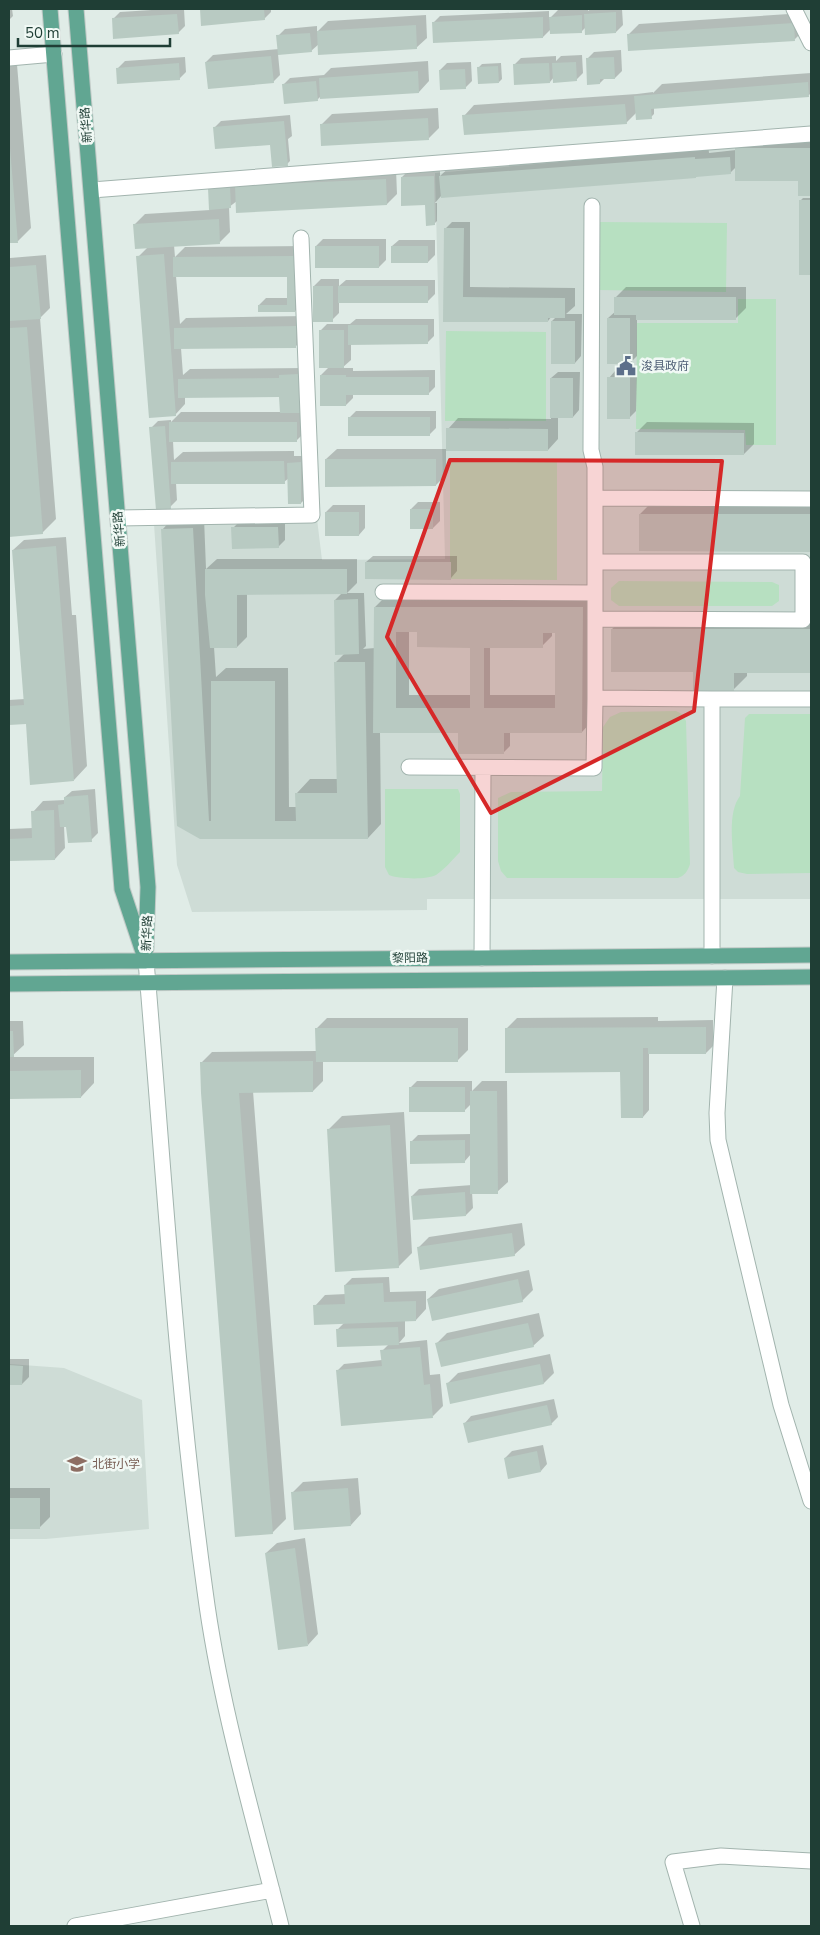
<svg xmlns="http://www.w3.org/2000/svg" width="820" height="1935" font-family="'Nunito Sans','Noto Sans SC',sans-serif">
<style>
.built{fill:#cedcd6}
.green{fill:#b7e0c1}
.shadow{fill:#0003;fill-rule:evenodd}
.building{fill:#b8cac2;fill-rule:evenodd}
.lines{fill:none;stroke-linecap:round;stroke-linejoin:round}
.minor-casing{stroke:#a2b4ae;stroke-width:17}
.major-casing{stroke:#c0c9c6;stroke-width:17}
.minor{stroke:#fff;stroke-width:15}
.major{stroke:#61a692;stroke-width:15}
.marked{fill:#d62828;fill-opacity:0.2;stroke:#d62828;stroke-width:4;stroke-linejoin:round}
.labels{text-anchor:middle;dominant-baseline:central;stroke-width:5;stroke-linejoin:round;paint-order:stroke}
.street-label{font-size:12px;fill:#1f3e35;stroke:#f1f9f5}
.service-label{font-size:12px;fill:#4e5e75;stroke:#f1f9f5;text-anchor:start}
.education-label{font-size:12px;fill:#785e54;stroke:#f1f9f5;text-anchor:start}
</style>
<rect width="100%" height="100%" fill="#e0ece7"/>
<path class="built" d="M811 140V899H427V910L192 912 177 865 154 524 317 519 322 560 445 559 435 173Z
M9 1364 64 1368 142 1400 149 1529 46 1539H9Z"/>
<path class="green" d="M598 222 727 223 726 292 598 290Z
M738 299H776V445H746L745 430 636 429 637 323H738Z
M446 331 546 332V421H445Z
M450 461 557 462V580L450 579Z
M619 581 772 582 779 585V601L772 606H619L611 600V588Z
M676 711 682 714 686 721 690 864C688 871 684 876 678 878H507L501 871 498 861V798L511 792 602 791 603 727 610 717 621 712Z
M749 714H811V873L747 874 738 872 734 868C733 847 727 813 740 796L745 718Z
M385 789H458L460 794V852C453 859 445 869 436 875 427 880 398 879 389 875L385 867Z"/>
<path class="shadow" d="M9 9H12L13 16 9 20Z
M167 9H184L185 26 178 33 113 19 120 12Z
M201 9H271V12L264 19 203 24Z
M588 9V11L591 9H622L623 25 616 32 586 27 582 31 551 29 543 37 433 23 440 16 549 11V19L558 10Z
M804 13 805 29 795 39 629 34 639 24Z
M426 15 427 38 416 48 319 44 311 51 278 54 280 75 273 82 206 62 213 55 279 49 278 36 285 29 317 26V32L328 21Z
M621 50 622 71 615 78H605L600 83 587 59 594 52Z
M16 53 31 228 18 241 9 242V54Z
M582 55 583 73 576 80 554 77 550 82 514 65 521 58 556 56V61L561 56Z
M185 57 186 72 179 79 118 68 125 61Z
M428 61 429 81 419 92 321 96 317 100 283 85 290 78 324 75 331 68Z
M471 62 472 81 465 88 440 70 447 63Z
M501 63 502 79 499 82 479 67 482 64Z
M811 73V93L809 95 654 107V114L651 117 636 113 626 123 464 116 474 105 637 94 653 92V93L662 84Z
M438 108 439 128 429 138 321 125 332 114Z
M290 115 292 136 288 139 290 161 287 164 272 145 214 128 221 121Z
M747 138 811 142V194H799V180L736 167 730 173 698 175 696 177 441 196 435 203H437V221L434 224 426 204 402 177 409 170H440V176L454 163 708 144 709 153 736 150Z
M396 169 397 194 387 204 237 201 229 207 230 232 220 242 174 245 175 257 185 247 305 246 302 304 295 311 259 305 266 298H288V276H176L180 324 186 318 306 316V336L296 346 181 348 183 375 190 369 305 368 306 405 299 412H307V430L296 441H173L174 460 183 452 294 451V456H307L308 496 301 503 289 478 284 482 176 483 177 500 170 507 151 428 158 421 171 420V422L181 412H281V394L185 397V404L175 415 138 257 148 247 134 225 145 214 210 210 209 188Z
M803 198H811V274H800V201Z
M452 222H470V287L575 288V306L566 314H582L581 356 575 363 552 321 557 316H552L548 321 445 320V229Z
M323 239H386V260L379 267 316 246Z
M399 240H435V255L428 262 392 246Z
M46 255 50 308 40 318 56 519 42 533 9 536V260L10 258Z
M321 279H339V286L346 280H435V294L428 301 339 302V313L332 320 314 286Z
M626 287H746V308L735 319H637V356L630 363 608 318 616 311V297Z
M356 319H434V336L427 343H351V360L342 368H353V371L435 370V387L428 394H353V398L346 405 321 375 329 367 320 331 327 324H350Z
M615 371H637L636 411 629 418 609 378Z
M558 372H580L579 410 573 417H558V439L548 450H446V475L436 485 326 459 337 449H448V429L458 418 551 419V378Z
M356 411H436V428L429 435 349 418Z
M647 422 754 423V444L744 454 636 433Z
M654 500 811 501V551L640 550V514Z
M418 502H440V521L433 528 411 509Z
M333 505H365V528L359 535 326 512Z
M204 518 206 569 217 559H357V583L347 593H364L366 646 363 649 375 648V607L389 593 596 594 595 718 582 732H510V746L503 753 461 732H380L381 824 368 838H200L162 530 172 519ZM247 593H342L335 600 344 654 335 663 338 779H310L297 793V807H289L288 668H226L216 677 214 647H237L247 637ZM418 629 471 648V695H409V631ZM552 631H556V695H490V646H542L552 636Z
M285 520V540L278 547 233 528 240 521Z
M66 537 72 615H76L87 766 74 780 27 722 9 724V700L25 699 13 550 24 540Z
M373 556H457V571L451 578 366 562Z
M626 616H811V671H747V676L733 690 612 629Z
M95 789 98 833 91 840 67 826H64L65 848 55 859 9 860V829L33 828V812L43 801 65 800V797L72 791Z
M658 1017V1021L713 1020V1046L706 1053H649V1110L643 1117 622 1069 507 1028 517 1018Z
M327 1018H468V1050L458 1060 323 1061V1081L313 1091H253L286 1519 272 1533 202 1062 212 1052 317 1051 316 1029Z
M9 1021H23L24 1045 11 1057H94V1083L81 1097 9 1098Z
M417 1081H472V1091L482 1081H507L508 1182 497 1192H472L473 1208 466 1215 412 1196 419 1189 472 1185 471 1154 465 1161 411 1142 418 1135 471 1134V1104L465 1110 410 1088Z
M404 1112 412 1253 398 1267 328 1130 342 1116Z
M522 1223 525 1245 514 1255 419 1247 429 1237Z
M529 1270 533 1290 522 1301 428 1299 439 1289Z
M389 1277 390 1292 426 1291V1309L416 1320H405V1336L399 1343 427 1340 430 1375 440 1374 443 1406 433 1416 337 1371 344 1364 382 1360V1351L389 1344 337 1330 344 1323 315 1306 325 1295 346 1294 345 1285 352 1278Z
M539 1313 544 1336 533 1346 437 1343 447 1333Z
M550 1354 554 1373 544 1383 447 1384 458 1373Z
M9 1359H29V1377L22 1384 9 1383Z
M554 1399 558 1417 551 1424 465 1423 471 1416Z
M543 1445 547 1464 541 1471 505 1458 512 1451Z
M358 1478 361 1514 351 1525 292 1493 303 1482Z
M9 1488H50V1517L40 1527H9Z
M305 1538 318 1634 308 1645 266 1553 277 1543Z"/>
<path class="building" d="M200 9H264L265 20 201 26Z
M616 12V33L585 35 584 14Z
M177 14 179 34 113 39 112 18Z
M582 15V33L550 34 549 17Z
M543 17V38L433 43 432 22Z
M794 23 795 41 628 51 627 34Z
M416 25 417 49 318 55 317 31Z
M310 33 312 52 278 55 276 35Z
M271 56 274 83 208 89 205 62Z
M614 57 615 79H600V84L587 85 586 58Z
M576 62 577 81 553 83 552 63Z
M179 63 180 80 117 84 116 68Z
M549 63 550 83 514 85 513 64Z
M498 66 499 83 478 84 477 67Z
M465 69 466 89 440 90 439 70Z
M418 71 419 93 320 99 319 78Z
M316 81 318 101 284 104 282 84Z
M808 82 809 97 651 109 652 119 636 120 634 96Z
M625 104 627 124 464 135 462 115Z
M428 118 429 140 321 146 320 124Z
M284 121 288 166 272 167 270 145 215 149 213 127Z
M9 148H10L18 243H9Z
M735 148H811V196H798V181H735Z
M695 157V159L730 157 731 174 696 177V178L441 198 439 176Z
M434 176 435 225 426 226 425 205 401 206V177Z
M386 179 387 205 236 213 235 186Z
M230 186 231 208 209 210 208 188Z
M799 200H811V275H799Z
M219 219 220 244 135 249 133 224Z
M444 228H464L463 297 565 298V318H548V322H443Z
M315 246H379V268H315Z
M391 246H428V263H391Z
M164 254 176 416 149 418 136 256Z
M295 256V312H258V305H287V277H173V257Z
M36 265 41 319 9 321V267Z
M313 286H333V322H313Z
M338 286H428V303H338Z
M614 297H736V320H636V315H614Z
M607 318H630V364H607Z
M551 321H575V364H551Z
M348 325H428V344L348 345Z
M296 326V348L174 349V328Z
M27 327 43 534 9 537V328Z
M319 330H344V368H319Z
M299 374 300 413H280L279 397 178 398V379L279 378V375Z
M320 375H346V377H429V395H346V406H320Z
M607 377H630V419H607Z
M550 378H573V418H550Z
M348 417H430V436H348Z
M169 422H297V442H169Z
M165 426 171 509 156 510 149 427Z
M446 428 548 429V451H446Z
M635 432 744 433V455H635Z
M325 459H436V486L325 487Z
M284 461 285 484H171V462Z
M301 462V504H288L287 463Z
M410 509H433V529H410Z
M325 512H359V536H325Z
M639 514H811V552L639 551Z
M231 527H278L279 548 232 549Z
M193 528 209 821H211V681H275V821H296L295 793H337L334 662H365L368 839H200L177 826 161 529Z
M56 546 74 781 30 785 26 724 9 725V706L24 705 12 550Z
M365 562H451V580L365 579Z
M205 569H347V594L237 595V648H210L205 595Z
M358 599 359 654 335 655 334 600Z
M374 607H583L582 733H504V754H458V733H373ZM396 632H417V647L470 648V708H396ZM543 633H555V708H484V648H543Z
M611 629H811V673H734V691H693V672H611Z
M88 795 92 842 68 843 66 827H60L58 805 64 804V797Z
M54 810 55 860 9 861V839L32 838 31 811Z
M706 1027V1054H648V1048H643V1118H621L620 1072 505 1073V1028Z
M315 1028H458V1062H316Z
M9 1031H13L14 1057H9Z
M313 1061V1092L239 1093 273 1534 235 1537 201 1093 200 1062Z
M81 1070V1098L9 1099V1071Z
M409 1087H465V1112H409Z
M470 1091H497L498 1194H470Z
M390 1125 399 1268 335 1272 327 1129Z
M465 1140V1163L410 1164V1141Z
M465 1192 466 1216 413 1220 411 1196Z
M512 1233 515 1256 420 1270 417 1247Z
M518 1279 523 1302 432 1321 427 1299Z
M383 1283 384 1302 416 1301V1321L314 1325 313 1305 345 1304 344 1285Z
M528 1323 534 1347 441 1367 435 1343Z
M398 1327 399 1345 337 1347 336 1329Z
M420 1347 424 1385 430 1384 433 1418 341 1426 336 1370 382 1366 380 1350Z
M540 1364 544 1384 450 1404 446 1383Z
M9 1365 23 1366 22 1385H9Z
M547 1405 552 1425 468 1443 463 1423Z
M537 1451 541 1472 508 1479 504 1458Z
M348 1488 351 1526 294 1530 291 1492Z
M9 1498H40V1529H9Z
M295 1548 308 1646 278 1650 265 1553Z"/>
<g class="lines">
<defs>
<path id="minor" d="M794 9 811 43
M9 58 54 54
M92 190 811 134
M592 206 591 450 595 467V698L712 699V956
M595 498 811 499
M118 518 312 515 301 238
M595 562H803V620L595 619
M383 592 595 593
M712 699H811
M409 767 594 768 595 698
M482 958 483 768
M146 961C164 1171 176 1382 205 1591 220 1705 253 1815 281 1926
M725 978 717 1113 718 1140 781 1405 811 1501
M75 1926 272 1890
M692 1926 673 1862 721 1856 811 1861"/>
<path id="major" d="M50 9 122 889 146 961
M76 9 148 887 146 949
M9 962 811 955
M9 984 811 977"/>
</defs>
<use href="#minor" class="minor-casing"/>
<use href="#major" class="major-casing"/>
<use href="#minor" class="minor"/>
<use href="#major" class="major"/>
</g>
<path class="marked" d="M450 460 722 461 694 711 491 813 387 637Z"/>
<defs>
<symbol id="civic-bare" viewBox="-9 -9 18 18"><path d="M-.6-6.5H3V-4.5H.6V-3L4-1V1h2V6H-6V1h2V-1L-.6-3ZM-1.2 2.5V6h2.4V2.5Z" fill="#5c6f8a" stroke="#f1f9f5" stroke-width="2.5" paint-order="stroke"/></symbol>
<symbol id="school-bare" viewBox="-9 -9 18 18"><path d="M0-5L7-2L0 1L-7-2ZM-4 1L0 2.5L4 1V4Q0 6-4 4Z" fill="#8d6e63" stroke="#f1f9f5" stroke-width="2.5" paint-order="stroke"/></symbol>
</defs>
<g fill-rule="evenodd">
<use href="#civic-bare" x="612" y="352" width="28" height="28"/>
<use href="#school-bare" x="63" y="1450" width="28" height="28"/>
</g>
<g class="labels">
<g class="street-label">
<text transform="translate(86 125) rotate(-95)">新华路</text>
<text transform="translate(119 529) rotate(-95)">新华路</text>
<text transform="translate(147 933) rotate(-88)">新华路</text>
<text transform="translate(410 958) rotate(-1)">黎阳路</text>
</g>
<g class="service-label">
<text x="641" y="366">浚县政府</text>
</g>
<g class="education-label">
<text x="92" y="1464">北街小学</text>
</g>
</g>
<rect width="820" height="1935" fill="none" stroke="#1f3e35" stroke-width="20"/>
<path d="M18 38v8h152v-8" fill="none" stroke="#1f3e35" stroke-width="2.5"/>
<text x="25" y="38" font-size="15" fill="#1f3e35" stroke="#f1f9f5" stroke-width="4" paint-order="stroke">50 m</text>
</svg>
